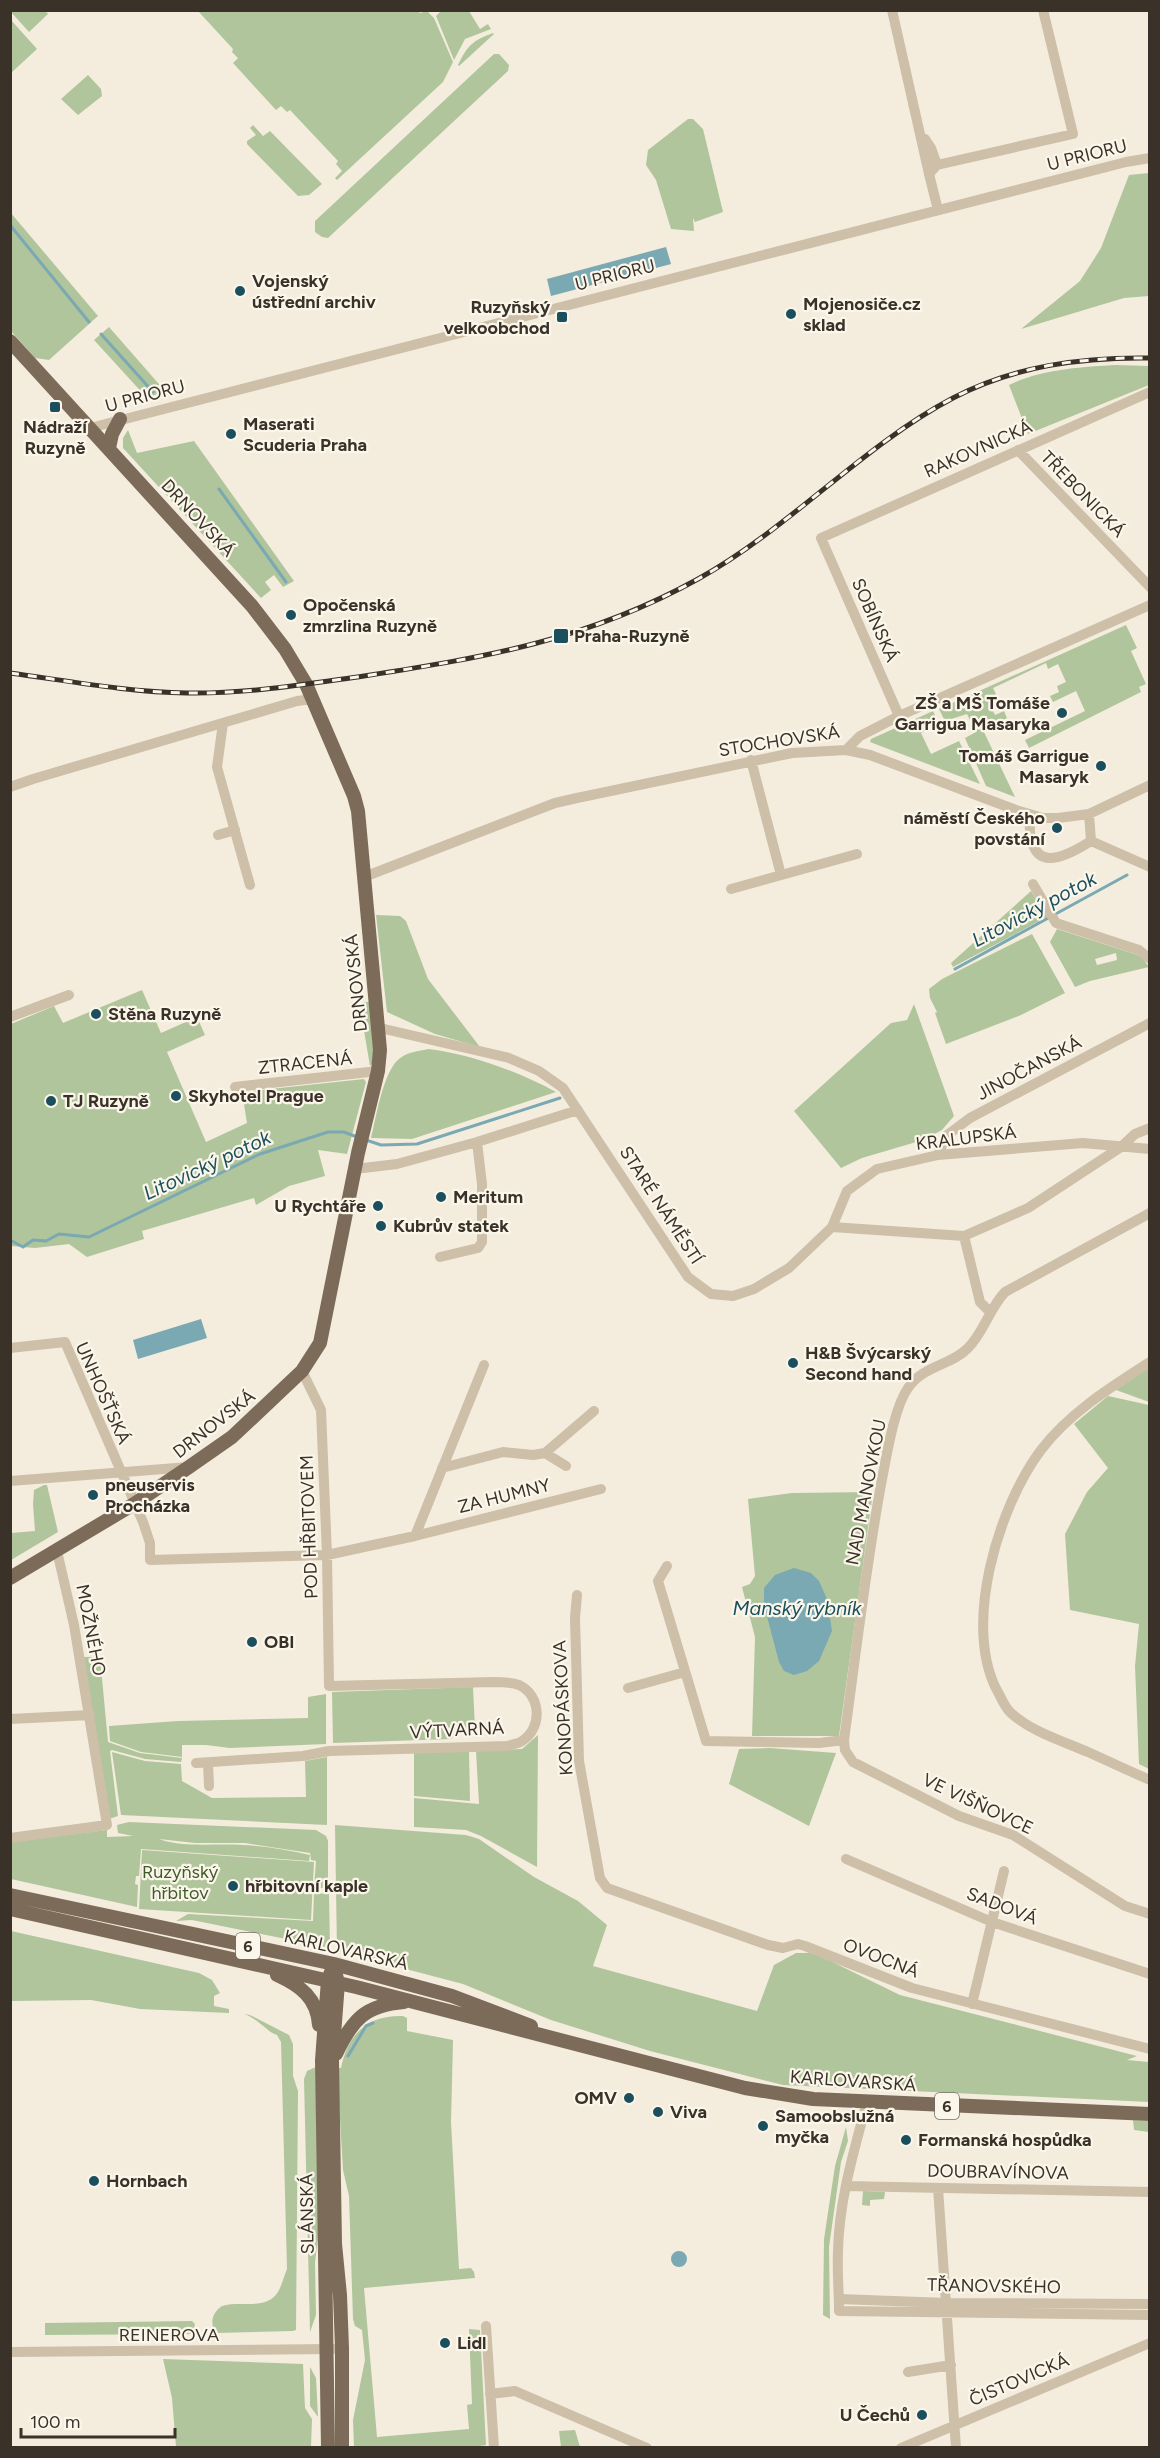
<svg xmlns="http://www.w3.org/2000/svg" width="1160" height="2458" font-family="Figtree,sans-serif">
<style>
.green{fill:#b0c59c;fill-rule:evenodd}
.water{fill:#7aa8b3}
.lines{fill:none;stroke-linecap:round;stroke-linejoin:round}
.stream{stroke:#7aa8b3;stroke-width:3}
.minor{stroke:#cdbfa8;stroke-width:10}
.major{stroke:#7d6b59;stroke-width:14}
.rail-casing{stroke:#3a3129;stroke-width:5}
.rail{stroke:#fbf6ea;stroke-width:3;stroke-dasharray:9;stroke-linecap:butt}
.poi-dot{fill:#1b4f5e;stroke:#fbf6ea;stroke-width:2}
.labels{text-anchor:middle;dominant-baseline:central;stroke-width:4.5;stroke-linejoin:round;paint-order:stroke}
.shield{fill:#fbf6ea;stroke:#746c63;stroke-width:1.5}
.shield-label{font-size:16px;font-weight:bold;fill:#3a3129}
.street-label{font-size:18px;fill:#3a3129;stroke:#fbf6ea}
.poi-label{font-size:18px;font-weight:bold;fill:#3a3129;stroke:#fbf6ea;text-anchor:start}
.park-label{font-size:18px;fill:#415a2b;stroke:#fbf6ea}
.water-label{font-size:20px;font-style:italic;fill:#1b4f5e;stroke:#fbf6ea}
</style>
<rect width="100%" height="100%" fill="#f4eddd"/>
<path class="green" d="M45 10 48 14 29 32 11 12V11Z
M418 11 420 13 427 11 434 18 453 62 443 82 337 180 335 178 342 171 336 164 338 161 290 110 287 112 281 106 276 110 233 63 238 58 232 52 233 49 198 11Z
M441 11H469L480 29 488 24 491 29 465 39 454 60 436 16Z
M11 20 37 49 11 73Z
M493 33 494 34 459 66 458 65C468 45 472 41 493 33Z
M494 54H499L509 65 508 71 328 238 322 237 315 232V221Z
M88 75 101 89 102 96 78 115 61 99Z
M688 119H693L703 129 723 212 695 222 693 218 694 231 671 229 656 180 646 165 648 150Z
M253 125 263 136 270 131 322 184 309 195 298 196 247 144V141L256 135 250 128Z
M1149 173V296L1124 298 1021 329 1080 281 1101 248 1129 175Z
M10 212 98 316 49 360 35 358 11 331Z
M109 327 165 391 147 398 94 340Z
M1117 365 1149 366V385L1028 434 1009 385C1041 369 1082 367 1117 365Z
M128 430 137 453 194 441 294 581 283 587 274 575 265 582 271 590 261 598 123 448V438Z
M1126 625 1137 648 1131 651 1146 684 1139 687 1141 692 1029 748 1025 740 1085 711 1076 691 1053 702 1050 696 1059 692 1057 686 1066 682 1058 664 1048 669 1046 663 993 688 996 694 987 699 995 715 1004 711 1007 718 983 730 1015 797 986 786 965 738 976 732 967 714 945 721 939 709Z
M933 711 939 724 921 733 931 754 959 741 980 784 870 742 871 739Z
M1031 891 1047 917 953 967 951 963Z
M376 915 400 916 406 921 428 979 480 1047 435 1034 387 1012Z
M1057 929 1141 956 1149 967 1090 981 1075 987 1050 942ZM1116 953 1117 960 1097 965 1095 959Z
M1032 934 1065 993 1021 1015 946 1044 935 1013 937 1012 930 998 929 989 942 979Z
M142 990 161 1033 197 1017 205 1035 167 1052 206 1142 247 1123 242 1092 364 1079 366 1082 347 1154 318 1150 325 1176 289 1186 256 1205 254 1198 142 1231 144 1239 87 1257 69 1244 35 1248 11 1246V1024L54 1006 63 1023Z
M363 1002H370L374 1061 370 1066 360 1007Z
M914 1004 954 1116 942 1130 923 1140 862 1158 841 1168 794 1111 891 1023 907 1020Z
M429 1049C473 1055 517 1071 556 1092L412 1139 371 1138C376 1118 383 1072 399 1059 407 1052 418 1051 429 1049Z
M1149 1367V1402L1116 1390Z
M1108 1396 1149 1405V1769L1139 1764 1135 1666 1139 1624 1070 1610 1065 1534 1087 1492 1108 1468 1074 1424Z
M44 1485H47L58 1532 11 1560V1533L35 1531 33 1504 34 1490Z
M873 1492 839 1736H752L755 1637 742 1587 750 1584 755 1576 748 1499 792 1493Z
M84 1657H100L108 1742 140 1753 182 1758 181 1762 145 1759 112 1750 110 1751 118 1816 109 1819Z
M473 1687 475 1728 459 1732 451 1739 333 1743 332 1692Z
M326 1694V1744L230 1748 206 1745H182V1757L141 1752 110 1741 109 1726 178 1721 308 1718V1697Z
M538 1735 537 1867 481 1836 466 1830 414 1827V1798L479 1804 476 1751 522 1749Z
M770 1748 836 1753 809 1826 729 1784 739 1749Z
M469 1751 470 1801 414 1796V1753Z
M112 1752 145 1761 181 1764 182 1781 212 1798 306 1797 305 1761 327 1757V1825L121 1815Z
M129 1822 316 1830 326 1836 328 1841V1888H314L316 1861 311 1860 310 1853 245 1843H195L159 1839C184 1848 216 1843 243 1845 266 1846 288 1850 310 1855L309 1861 141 1849 139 1876H136L135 1884 138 1885 137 1907 11 1879 10 1842 107 1830V1837L133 1836 118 1833 117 1825Z
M335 1825 466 1835 479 1839 534 1877 578 1901 607 1925 593 1966 757 2011 774 1965 796 1953H814L900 1995 1137 2056 1127 2060 1149 2062V2102L783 2085 650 2051 551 2020 463 1984 337 1951Z
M142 1850 314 1862 311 1920 139 1909Z
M314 1893 329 1894 330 1948 192 1920 176 1921 188 1914 313 1921Z
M11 1931 199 1973 212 1980 220 1993 214 1996V2006L229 2009V2013L140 2009 91 2000 11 2001Z
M244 2014 250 2015 289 2035 293 2044V2076L298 2091 296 2330 293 2331 215 2333C210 2322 212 2313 222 2306 240 2300 266 2311 278 2292 282 2285 284 2276 287 2269L281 2042 277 2035C267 2032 259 2019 244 2014Z
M403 2016 407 2018V2031L453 2040 451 2122 459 2269 471 2268 474 2272 475 2278 364 2288 377 2437 469 2429 467 2405 472 2404 469 2329 480 2330 486 2445 466 2448 354 2447 353 2420 365 2360 362 2330 355 2326 353 2319 349 2196 343 2170 337 2068H341C348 2034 367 2015 403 2016Z
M316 2067 319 2230 315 2262 316 2315 310 2332 304 2079 307 2071Z
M1133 2120 1149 2121V2132L1134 2130Z
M846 2127 848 2141 841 2162 829 2247 830 2319 823 2315 824 2239 835 2166Z
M863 2191 885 2192 884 2199 870 2200V2206L862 2205Z
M192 2321 195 2324 193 2334 45 2335V2323Z
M163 2359 303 2364 305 2408 312 2419 311 2447H176L172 2398Z
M310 2367 316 2378 318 2417 310 2406Z
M575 2430 580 2447H561L559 2431Z"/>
<path class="water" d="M666 247 671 264 551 296 547 279Z
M201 1319 207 1338 138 1359 133 1340Z
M794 1568 811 1573 819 1581 827 1599 832 1631 819 1661 807 1671 794 1675 784 1671 779 1662 764 1605V1588L775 1575Z
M671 2259a8 8 0 1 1 16 0a8 8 0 1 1-16 0Z"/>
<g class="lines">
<path class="stream" d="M10 225 89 322
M101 334 153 392
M219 489 286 582
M955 969 1127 875
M366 1140 381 1145 417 1144 560 1098
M10 1240 23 1247 33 1240 46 1241 59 1234 89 1237 260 1154 328 1132H344L357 1137
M348 2056 366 2026 373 2023"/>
<path class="minor" d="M892 10 929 174
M925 139 931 148 937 165
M938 210 929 174 937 165 1073 134 1043 10
M90 428 1126 162 1150 158
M1018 450 1150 587
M899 716 821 538 1150 392
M223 723 217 767 250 885
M846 750 860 736 899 716 1150 605
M751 760 781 875
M10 787 33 779 297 701 313 699
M1089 814 1091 841
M1031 815C1028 829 1030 858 1050 858 1063 858 1080 848 1091 841
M218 835 235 830
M1091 841 1150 867
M364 877 555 803 577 798 792 753 846 750 870 755 1016 810 1043 818H1058L1089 814 1150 785
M1033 884 1056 923 1139 950 1150 959
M731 889 857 854
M10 1017 69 995
M380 1028 509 1058 539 1071 563 1088 688 1277 711 1294 733 1296 754 1289 789 1268 832 1227 847 1191 877 1169 938 1155 1083 1143 1150 1149
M235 1087 378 1071
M938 1155 946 1136 970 1118 1150 1023
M355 1169 397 1164 477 1142 578 1110
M1150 1213 1005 1292C989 1309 984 1332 968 1348 952 1365 922 1366 908 1388 894 1408 887 1454 882 1479 866 1565 856 1653 844 1740L845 1750 853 1762 959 1816 1013 1835 1125 1906 1150 1914
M832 1227 964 1236 1028 1208 1121 1147 1135 1134 1150 1128
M964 1236 980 1302 990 1312
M440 1257 478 1248 482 1242V1184L477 1142
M10 1348 65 1342 143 1522 150 1543V1560L327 1555 415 1536 601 1489
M1150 1362C1111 1387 1069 1413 1041 1450 998 1507 961 1629 999 1694 1002 1700 1006 1709 1011 1713 1032 1732 1062 1741 1088 1752 1108 1761 1129 1771 1150 1780
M545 1453 566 1466
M442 1468 503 1452 533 1455 545 1453 594 1411
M10 1481 189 1467
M415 1536 484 1365
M667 1566 658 1581 706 1741 819 1743 844 1740
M577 1595 575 1618 579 1761 600 1878 607 1888 768 1945 783 1948 798 1944 805 1946 912 1988 1150 2049
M628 1688 685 1672
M10 1719 90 1715
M196 1763 303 1756 329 1751 508 1746C512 1744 519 1744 522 1741 543 1728 541 1695 519 1685 511 1682 502 1682 494 1682L329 1686 327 1555 321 1410 302 1371
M208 1763 209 1786
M10 1838 107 1825 74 1625 57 1551
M846 1859 992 1922 1150 1974
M972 2004 1004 1871
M867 2102C854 2151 839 2200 838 2251 837 2271 839 2292 839 2311L1150 2315
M846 2186 1150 2192
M938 2188 956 2448
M839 2299 947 2303 1150 2304
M486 2326 494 2448
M10 2352 333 2349
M908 2372 951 2365
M490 2394 515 2391 647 2448
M901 2448 1150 2343"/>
<path class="major" d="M10 341 252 606 285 649 306 684 354 796 358 811 380 1050 378 1071 358 1153 320 1343 302 1371 232 1437 189 1467 134 1504 10 1578
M109 448 112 434 120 419
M10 1895 334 1964 452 1996 531 2026
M10 1909 356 1987 745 2088 813 2099 1150 2114
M277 1975C301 1986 317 1998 319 2025
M336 1975 338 1983 332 2061 335 2244 340 2295 342 2348V2448
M336 2054C352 2020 365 2005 404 2002
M328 2448 322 2060 328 1980 331 1972"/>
<defs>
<path id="rail" d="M10 673C69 681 128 692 187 693 247 694 306 684 364 676 487 657 588 640 698 579 790 528 862 446 953 398 1014 366 1081 357 1150 358"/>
</defs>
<use href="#rail" class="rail-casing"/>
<use href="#rail" class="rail"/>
</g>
<g class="poi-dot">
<circle cx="240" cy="291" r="6"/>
<circle cx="791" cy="314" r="6"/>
<rect x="556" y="311" width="12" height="12" rx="3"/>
<rect x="49" y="401" width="12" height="12" rx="3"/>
<circle cx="231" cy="434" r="6"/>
<circle cx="291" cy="615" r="6"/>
<rect x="553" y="628" width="16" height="16" rx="3"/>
<circle cx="1062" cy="713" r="6"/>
<circle cx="1101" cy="766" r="6"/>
<circle cx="1057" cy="828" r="6"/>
<circle cx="96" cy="1014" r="6"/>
<circle cx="176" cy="1096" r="6"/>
<circle cx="51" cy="1101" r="6"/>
<circle cx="441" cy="1197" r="6"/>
<circle cx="378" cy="1206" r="6"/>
<circle cx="381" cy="1226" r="6"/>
<circle cx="793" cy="1363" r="6"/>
<circle cx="93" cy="1495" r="6"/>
<circle cx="252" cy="1642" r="6"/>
<circle cx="233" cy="1886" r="6"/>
<circle cx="629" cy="2098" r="6"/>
<circle cx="658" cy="2112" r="6"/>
<circle cx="763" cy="2126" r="6"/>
<circle cx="906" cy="2140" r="6"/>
<circle cx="94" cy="2181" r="6"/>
<circle cx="445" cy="2343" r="6"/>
<circle cx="922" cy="2415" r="6"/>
</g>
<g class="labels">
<g class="shield">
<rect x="236" y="1933" width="24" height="26" rx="4.5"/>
<rect x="935" y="2093" width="24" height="26" rx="4.5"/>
</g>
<g class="shield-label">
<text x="248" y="1946">6</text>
<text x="947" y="2106">6</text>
</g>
<g class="street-label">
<text transform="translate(1087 155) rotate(-14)">U PRIORU</text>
<text transform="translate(615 275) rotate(-14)">U PRIORU</text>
<text transform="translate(145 396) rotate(-15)">U PRIORU</text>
<text transform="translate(978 449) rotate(-24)">RAKOVNICKÁ</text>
<text transform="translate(1083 494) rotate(46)">TŘEBONICKÁ</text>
<text transform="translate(198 518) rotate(47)">DRNOVSKÁ</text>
<text transform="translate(875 620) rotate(66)">SOBÍNSKÁ</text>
<text transform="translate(779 741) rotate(-9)">STOCHOVSKÁ</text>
<text transform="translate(356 983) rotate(-96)">DRNOVSKÁ</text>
<text transform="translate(305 1063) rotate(-6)">ZTRACENÁ</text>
<text transform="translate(1029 1068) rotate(-28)">JINOČANSKÁ</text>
<text transform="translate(966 1138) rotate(-7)">KRALUPSKÁ</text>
<text transform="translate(661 1205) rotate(57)">STARÉ NÁMĚSTÍ</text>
<text transform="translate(103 1393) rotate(66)">UNHOŠŤSKÁ</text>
<text transform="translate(214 1424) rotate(-38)">DRNOVSKÁ</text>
<text transform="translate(866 1492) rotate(-79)">NAD MANOVKOU</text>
<text transform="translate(504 1496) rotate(-14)">ZA HUMNY</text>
<text transform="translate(309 1527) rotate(-92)">POD HŘBITOVEM</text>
<text transform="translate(91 1630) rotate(79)">MOŽNÉHO</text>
<text transform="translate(563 1708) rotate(-93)">KONOPÁSKOVA</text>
<text transform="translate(457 1730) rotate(-3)">VÝTVARNÁ</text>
<text transform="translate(978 1804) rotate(25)">VE VIŠŇOVCE</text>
<text transform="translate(1002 1906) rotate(21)">SADOVÁ</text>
<text transform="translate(346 1950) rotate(13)">KARLOVARSKÁ</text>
<text transform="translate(881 1958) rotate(21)">OVOCNÁ</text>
<text transform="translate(853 2081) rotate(4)">KARLOVARSKÁ</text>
<text transform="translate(998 2172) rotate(1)">DOUBRAVÍNOVA</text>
<text transform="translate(307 2214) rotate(-91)">SLÁNSKÁ</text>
<text transform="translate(994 2286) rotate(1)">TŘANOVSKÉHO</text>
<text x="169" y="2335">REINEROVA</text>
<text transform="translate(1019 2380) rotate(-23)">ČISTOVICKÁ</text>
</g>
<g class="poi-label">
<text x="252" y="281">Vojenský<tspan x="252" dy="21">ústřední archiv</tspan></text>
<text x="803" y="304">Mojenosiče.cz<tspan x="803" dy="21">sklad</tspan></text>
<text x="550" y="307" text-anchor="end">Ruzyňský<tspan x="550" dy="21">velkoobchod</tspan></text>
<text x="243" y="424">Maserati<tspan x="243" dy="21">Scuderia Praha</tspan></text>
<text x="55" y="427" text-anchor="middle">Nádraží<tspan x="55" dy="21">Ruzyně</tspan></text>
<text x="303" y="605">Opočenská<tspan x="303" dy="21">zmrzlina Ruzyně</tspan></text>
<text x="574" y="636">Praha-Ruzyně</text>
<text x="1050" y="703" text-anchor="end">ZŠ a MŠ Tomáše<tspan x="1050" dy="21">Garrigua Masaryka</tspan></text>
<text x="1089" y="756" text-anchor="end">Tomáš Garrigue<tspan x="1089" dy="21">Masaryk</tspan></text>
<text x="1045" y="818" text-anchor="end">náměstí Českého<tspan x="1045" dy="21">povstání</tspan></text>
<text x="108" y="1014">Stěna Ruzyně</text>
<text x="188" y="1096">Skyhotel Prague</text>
<text x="63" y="1101">TJ Ruzyně</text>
<text x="453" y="1197">Meritum</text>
<text x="366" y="1206" text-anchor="end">U Rychtáře</text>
<text x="393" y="1226">Kubrův statek</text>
<text x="805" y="1353">H&amp;B Švýcarský<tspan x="805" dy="21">Second hand</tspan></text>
<text x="105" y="1485">pneuservis<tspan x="105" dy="21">Procházka</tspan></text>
<text x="264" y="1642">OBI</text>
<text x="245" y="1886">hřbitovní kaple</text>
<text x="617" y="2098" text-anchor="end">OMV</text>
<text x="670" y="2112">Viva</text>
<text x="775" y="2116">Samoobslužná<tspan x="775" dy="21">myčka</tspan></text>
<text x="918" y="2140">Formanská hospůdka</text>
<text x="106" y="2181">Hornbach</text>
<text x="457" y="2343">Lidl</text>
<text x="910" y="2415" text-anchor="end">U Čechů</text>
</g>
<g class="park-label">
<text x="180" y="1872">Ruzyňský<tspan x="180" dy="21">hřbitov</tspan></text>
</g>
<g class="water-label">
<text transform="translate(1034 909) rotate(-28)">Litovický potok</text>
<text transform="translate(207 1165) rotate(-25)">Litovický potok</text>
<text x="797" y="1608">Manský rybník</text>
</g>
</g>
<rect width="1160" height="2458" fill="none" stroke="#3a3129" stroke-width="24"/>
<path d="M21 2428v9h154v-9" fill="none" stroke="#3a3129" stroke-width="3"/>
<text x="30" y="2428" font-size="18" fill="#3a3129" stroke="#fbf6ea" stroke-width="4.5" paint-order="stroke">100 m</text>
</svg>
